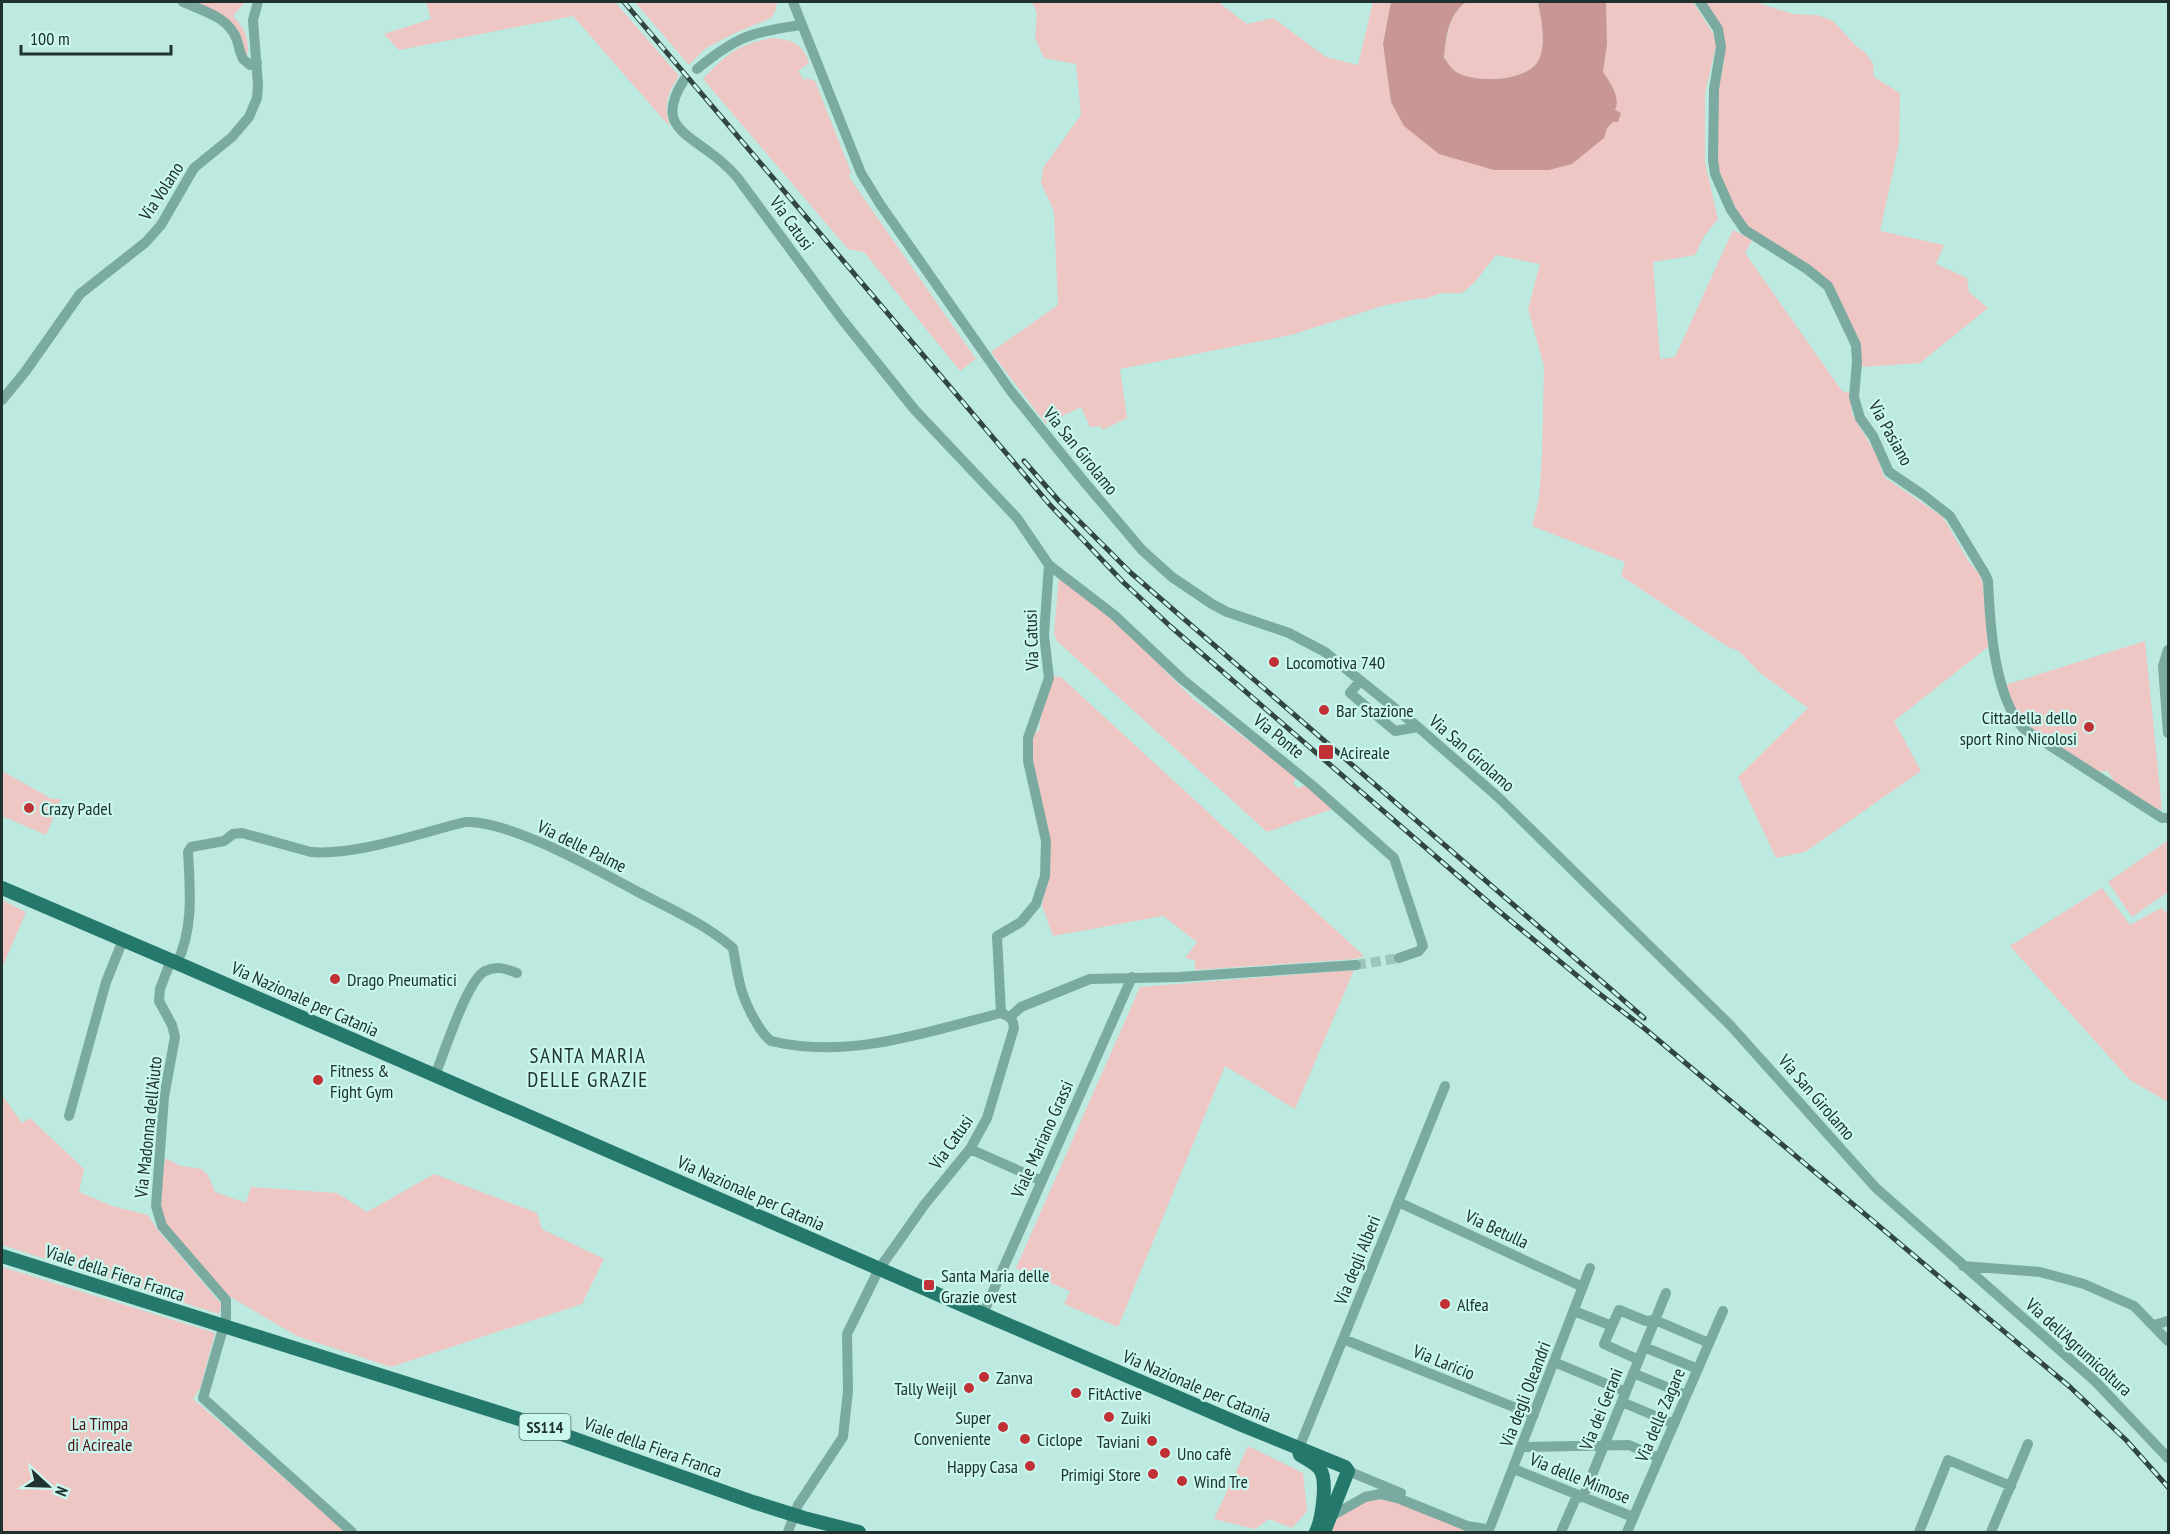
<svg xmlns="http://www.w3.org/2000/svg" width="2170" height="1534" font-family="'PT Sans Narrow',sans-serif">
<style>
.green{fill:#eec6c3}
.water{fill:#c89793}
.lines{fill:none;stroke-linecap:round;stroke-linejoin:round}
.minor-tunnel{stroke:#9ec5bc;stroke-width:10;stroke-dasharray:10 5;stroke-linecap:butt}
.minor{stroke:#7aaaa0;stroke-width:10}
.major{stroke:#25796c;stroke-width:14}
.rail-casing{stroke:#314641;stroke-width:5}
.rail{stroke:#caf8ee;stroke-width:3;stroke-dasharray:9;stroke-linecap:butt}
.poi-dot{fill:#c03035;stroke:#caf8ee;stroke-width:2}
.labels{text-anchor:middle;dominant-baseline:central;stroke-width:4.5;stroke-linejoin:round;paint-order:stroke}
.shield{fill:#caf8ee;stroke:#536d68;stroke-width:1.5}
.shield-label{font-size:16px;font-weight:bold;fill:#20322e}
.street-label{font-size:18px;fill:#20322e;stroke:#caf8ee}
.poi-label{font-size:18px;fill:#20322e;stroke:#caf8ee;text-anchor:start}
.park-label{font-size:18px;fill:#511515;stroke:#caf8ee}
.quarter-label{font-size:21px;letter-spacing:1.5px;fill:#20322e;stroke:#caf8ee}
</style>
<rect width="100%" height="100%" fill="#bdeae0"/>
<path class="green" d="M189 2H245L233 16C245 28 250 41 247 58L237 32Z
M426 2H615L679 76C667 93 663 107 670 127L573 16 399 50 384 34 431 19Z
M635 2H777V3L775 12 771 18 735 33 706 48 689 65Z
M1032 2H1218L1247 24 1273 18 1326 57 1358 65 1373 2H1391L1383 44 1391 102 1604 138 1607 128 1613 122 1615 110 1614 89 1603 72 1607 44 1606 2H1693L1714 35 1716 46 1705 93V163L1718 219 1704 236 1695 255 1653 262 1660 359 1675 357 1733 230 1752 240 1745 253 1842 391 1850 393 1852 414 1876 454 1884 477 1943 517 1969 562 1979 574 1983 584 1988 647 1894 721 1921 771 1805 852 1776 858 1738 777 1808 708 1759 672 1739 651 1728 647 1621 576 1625 562 1532 526 1539 499 1542 456 1544 366 1528 309 1540 264 1496 255 1474 283 1462 293H1441L1425 299H1416L1382 306 1291 335 1120 369 1127 418 1102 430 1101 426 1090 427 1081 407 1046 424 991 352 1058 305 1054 211 1041 183 1043 168 1081 115 1076 64 1044 58 1035 38 1037 13Z
M1466 2H1538C1541 17 1546 42 1540 57 1532 82 1475 84 1456 72 1451 69 1447 62 1444 57 1447 37 1448 15 1466 2Z
M1703 2H1755L1793 14 1817 15 1833 21 1856 46 1865 52 1873 64 1874 77 1900 93 1899 144 1880 231 1944 245 1936 264 1967 278 1969 292 1988 308 1920 363 1860 367 1840 300 1747 228 1717 173V99L1724 61 1721 30Z
M773 38C792 40 803 43 809 63L798 71 804 80 807 78 815 81 851 172 849 175 851 180 976 359 960 371 864 252 848 249 703 79C726 54 739 44 773 38Z
M1059 576 1112 617 1193 699 1296 777 1293 784 1298 788 1308 784 1335 808 1267 832 1057 641 1054 633Z
M2145 641 2162 810C2142 805 2117 790 2108 771L2095 772 2023 725 2005 685Z
M1053 676 1061 677 1364 956 1355 959 1195 970V960L1185 958 1197 942 1163 916 1053 936 1042 905 1049 875 1030 749 1034 734 1040 729C1038 718 1050 689 1053 676Z
M2 771 52 799H61L46 835 2 816Z
M2167 841 2168 892 2132 917 2108 882Z
M2102 888 2130 925 2161 908 2168 913V1102L2130 1080 2010 946Z
M2 900 26 912 2 968Z
M1354 970 1295 1109 1225 1066 1118 1327 1064 1304 1070 1291 1016 1268 1140 987Z
M2 1095 22 1123 30 1118 84 1169 79 1192 112 1206 148 1215 157 1229 222 1305 219 1314 2 1245Z
M165 1158 180 1166 202 1169 208 1175 215 1192 246 1203 251 1187 337 1193 367 1212 434 1174 537 1213 542 1229 604 1259 582 1304 391 1367 297 1336 227 1295 166 1225 160 1205Z
M2 1267 215 1333 200 1388 193 1399 346 1532H2Z
M1248 1446 1303 1473 1307 1511 1292 1528 1269 1519 1255 1529 1214 1519Z
M1374 1499 1395 1501 1474 1532H1329C1340 1510 1352 1507 1374 1499Z"/>
<path class="water" d="M1391 2H1466C1448 15 1446 37 1444 58 1448 62 1451 69 1456 72 1475 84 1532 82 1540 57 1546 42 1541 17 1538 2H1606L1607 44 1603 72C1610 83 1621 96 1615 110L1621 113 1618 122H1613L1607 128 1604 138 1572 164 1549 170H1494L1439 154 1404 126 1391 102 1383 44Z"/>
<g class="lines">
<path class="minor-tunnel" d="M1356 965 1399 958"/>
<path class="minor" d="M183 2C203 11 229 17 237 40 239 47 240 53 243 59L250 65 257 63
M793 2 861 173 880 204 1010 390 1081 478 1142 550 1172 577 1212 604 1227 612 1289 633 1325 652 1418 727 1498 797 1730 1025 1876 1188 2096 1382 2168 1458
M1700 2 1718 29 1721 47 1714 89 1713 160 1715 174 1731 210 1745 230 1807 269 1828 286 1856 345 1857 362 1854 397 1860 418 1873 436 1889 472 1923 495 1950 516 1985 574 1988 581C1990 625 1994 697 2024 729L2162 818H2168
M697 69C736 37 751 32 801 25
M684 80C659 119 677 129 708 151 719 159 728 167 737 177L841 318 914 409 1017 518 1049 565 1044 635 1049 678 1028 738V761L1046 841 1045 876 1036 904 1021 922 997 936 1001 1013
M2 400 25 372 80 294 146 242 161 225 194 168 232 137 249 117 257 98 258 85 253 20 258 2
M1049 565 1114 615 1182 679 1313 786 1394 858 1423 946 1419 951 1399 958
M2168 650 2163 666 2168 733
M1360 681 1350 693 1395 731 1418 727
M171 960 160 989 159 1001 172 1025 175 1037 164 1097 156 1206 162 1226 226 1300V1318L203 1398 352 1532
M177 963C194 928 190 889 188 852L191 847 224 841 233 834 242 833 311 852C355 856 421 833 465 822 510 820 597 870 638 892 671 909 705 924 733 948 738 977 740 996 756 1022 760 1029 764 1036 771 1041 848 1060 927 1032 1001 1013
M1010 1017 1021 1007 1090 979 1179 977 1356 965
M435 1075C444 1054 467 980 485 971 497 965 506 969 517 973
M69 1116 106 982 123 940
M970 1149 1042 1181
M1398 1202 1583 1287
M1963 1266 2040 1272 2084 1284 2134 1306 2168 1341
M1574 1311 1612 1326 1619 1310 1646 1321 1655 1320 1709 1343
M983 1314 1132 977
M2154 1325 2168 1321
M1612 1326 1604 1344 1639 1360
M1343 1339 1534 1415
M1644 1347 1698 1369
M1554 1362 1626 1392
M1633 1373 1686 1395
M1622 1402 1674 1424
M1522 1447 1629 1445 1659 1458
M1297 1453 1445 1086
M1514 1469 1633 1517
M1348 1471 1401 1493
M1330 1517 1365 1497 1380 1494 1400 1499 1467 1526 1486 1529
M1489 1530 1590 1268
M788 1532 798 1505 843 1437 848 1391 847 1334 879 1269 925 1204 970 1149 987 1118 1014 1028C1013 1018 1010 1017 1001 1013
M1561 1532 1576 1498 1583 1497 1666 1293
M1627 1532 1723 1311
M1919 1532 1948 1460 2011 1486
M1991 1532 2028 1444"/>
<path class="major" d="M2 888 177 963 983 1314 1242 1425 1345 1467 1348 1471
M2 1256 519 1419 753 1502 804 1518 859 1532
M1300 1455C1307 1459 1315 1463 1320 1469 1328 1481 1322 1520 1316 1532
M1324 1532 1348 1471"/>
<defs>
<path id="rail" d="M624 2 1050 505 1123 582 1170 626 1494 907 1592 988 1644 1028 2070 1387 2126 1440 2168 1487
M1024 461 1059 501 1131 573 1644 1018"/>
</defs>
<use href="#rail" class="rail-casing"/>
<use href="#rail" class="rail"/>
</g>
<g class="poi-dot">
<circle cx="1274" cy="662" r="6"/>
<circle cx="1324" cy="710" r="6"/>
<circle cx="2089" cy="727" r="6"/>
<rect x="1318" y="744" width="16" height="16" rx="3"/>
<circle cx="29" cy="808" r="6"/>
<circle cx="335" cy="979" r="6"/>
<circle cx="318" cy="1080" r="6"/>
<rect x="923" y="1279" width="12" height="12" rx="3"/>
<circle cx="1445" cy="1304" r="6"/>
<circle cx="984" cy="1377" r="6"/>
<circle cx="969" cy="1388" r="6"/>
<circle cx="1076" cy="1393" r="6"/>
<circle cx="1109" cy="1417" r="6"/>
<circle cx="1003" cy="1427" r="6"/>
<circle cx="1025" cy="1439" r="6"/>
<circle cx="1152" cy="1441" r="6"/>
<circle cx="1165" cy="1453" r="6"/>
<circle cx="1030" cy="1466" r="6"/>
<circle cx="1153" cy="1474" r="6"/>
<circle cx="1182" cy="1481" r="6"/>
</g>
<g class="labels">
<rect class="shield" x="519.5" y="1414" width="51" height="26" rx="4.5"/>
<g class="shield-label">
<text x="545" y="1427">SS114</text>
</g>
<g class="street-label">
<text transform="translate(161 191) rotate(-57)">Via Volano</text>
<text transform="translate(792 223) rotate(54)">Via Catusi</text>
<text transform="translate(1891 433) rotate(61)">Via Pasiano</text>
<text transform="translate(1081 451) rotate(51)">Via San Girolamo</text>
<text transform="translate(1031 640) rotate(-92)">Via Catusi</text>
<text transform="translate(1279 736) rotate(39)">Via Ponte</text>
<text transform="translate(1472 753) rotate(41)">Via San Girolamo</text>
<text transform="translate(582 846) rotate(26)">Via delle Palme</text>
<text transform="translate(305 999) rotate(24)">Via Nazionale per Catania</text>
<text transform="translate(1817 1097) rotate(49)">Via San Girolamo</text>
<text transform="translate(148 1127) rotate(-84)">Via Madonna dell'Aiuto</text>
<text transform="translate(1042 1139) rotate(-66)">Viale Mariano Grassi</text>
<text transform="translate(951 1142) rotate(-55)">Via Catusi</text>
<text transform="translate(751 1193) rotate(24)">Via Nazionale per Catania</text>
<text transform="translate(1497 1229) rotate(25)">Via Betulla</text>
<text transform="translate(1357 1260) rotate(-68)">Via degli Alberi</text>
<text transform="translate(115 1273) rotate(18)">Viale della Fiera Franca</text>
<text transform="translate(2079 1347) rotate(42)">Via dell'Agrumicoltura</text>
<text transform="translate(1444 1362) rotate(22)">Via Laricio</text>
<text transform="translate(1197 1386) rotate(23)">Via Nazionale per Catania</text>
<text transform="translate(1525 1394) rotate(-69)">Via degli Oleandri</text>
<text transform="translate(1601 1409) rotate(-68)">Via dei Gerani</text>
<text transform="translate(1660 1415) rotate(-67)">Via delle Zagare</text>
<text transform="translate(653 1447) rotate(20)">Viale della Fiera Franca</text>
<text transform="translate(1580 1478) rotate(22)">Via delle Mimose</text>
</g>
<g class="poi-label">
<text x="1286" y="662">Locomotiva 740</text>
<text x="1336" y="710">Bar Stazione</text>
<text x="2077" y="717" text-anchor="end">Cittadella dello<tspan x="2077" dy="21">sport Rino Nicolosi</tspan></text>
<text x="1340" y="752">Acireale</text>
<text x="41" y="808">Crazy Padel</text>
<text x="347" y="979">Drago Pneumatici</text>
<text x="330" y="1070">Fitness &amp;<tspan x="330" dy="21">Fight Gym</tspan></text>
<text x="941" y="1275">Santa Maria delle<tspan x="941" dy="21">Grazie ovest</tspan></text>
<text x="1457" y="1304">Alfea</text>
<text x="996" y="1377">Zanva</text>
<text x="957" y="1388" text-anchor="end">Tally Weijl</text>
<text x="1088" y="1393">FitActive</text>
<text x="991" y="1417" text-anchor="end">Super<tspan x="991" dy="21">Conveniente</tspan></text>
<text x="1121" y="1417">Zuiki</text>
<text x="1037" y="1439">Ciclope</text>
<text x="1140" y="1441" text-anchor="end">Taviani</text>
<text x="1177" y="1453">Uno cafè</text>
<text x="1018" y="1466" text-anchor="end">Happy Casa</text>
<text x="1141" y="1474" text-anchor="end">Primigi Store</text>
<text x="1194" y="1481">Wind Tre</text>
</g>
<g class="park-label">
<text x="100" y="1423">La Timpa<tspan x="100" dy="21">di Acireale</tspan></text>
</g>
<g class="quarter-label">
<text x="588" y="1055">SANTA MARIA<tspan x="588" dy="24">DELLE GRAZIE</tspan></text>
</g>
</g>
<rect width="2170" height="1534" fill="none" stroke="#20322e" stroke-width="6"/>
<g transform="translate(48 1486) rotate(112)" stroke="#caf8ee" stroke-width="4.5" paint-order="stroke">
<path d="M0-4.5L10 22L0 15L-10 22Z" fill="#20322e"/>
<text y="-9" font-size="16" font-weight="bold" text-anchor="middle" fill="#20322e">N</text>
</g>
<path d="M21 45v9h150v-9" fill="none" stroke="#20322e" stroke-width="3"/>
<text x="30" y="45" font-size="18" fill="#20322e" stroke="#caf8ee" stroke-width="4.5" paint-order="stroke">100 m</text>
</svg>
